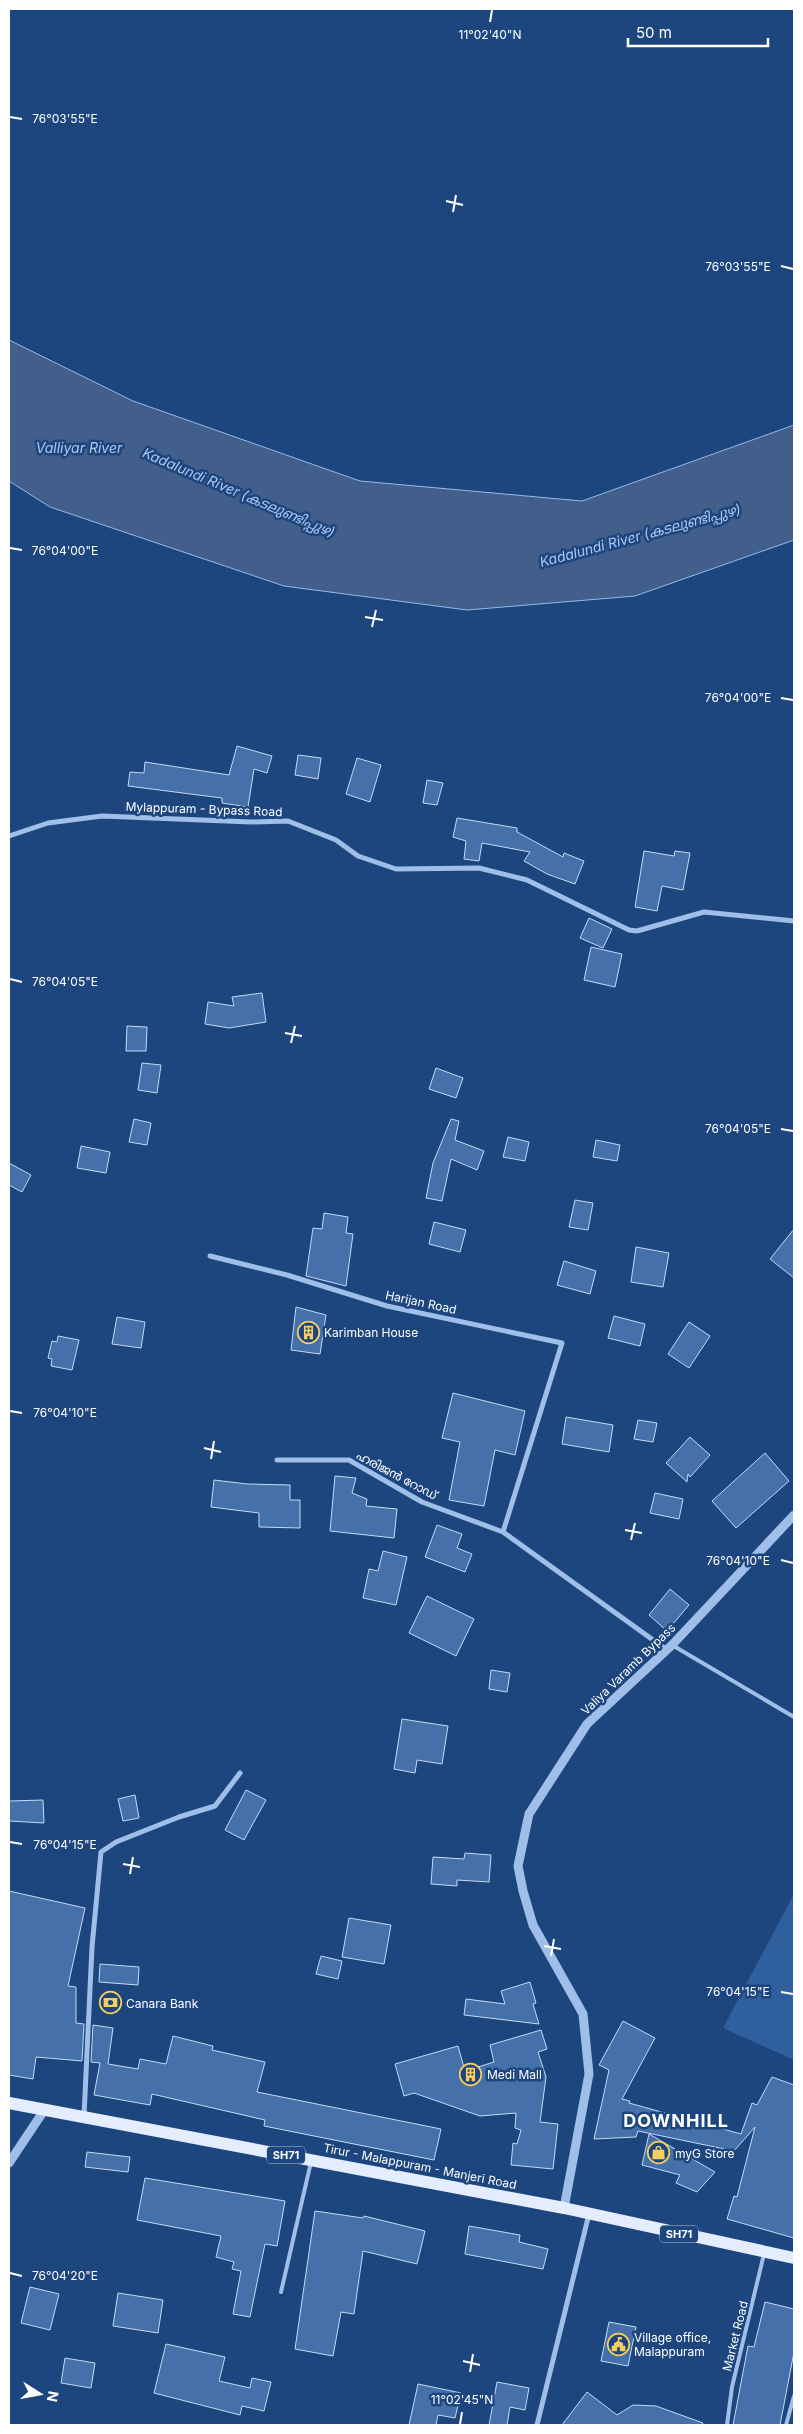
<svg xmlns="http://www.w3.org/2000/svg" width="803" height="2434" font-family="Inter,'Noto Sans Malayalam',sans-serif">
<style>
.green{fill:#2f5f9d}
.water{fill:#415f8a;stroke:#94baea}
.building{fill:#4570a9;stroke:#c4daf6}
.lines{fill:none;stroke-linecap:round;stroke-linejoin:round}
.service{stroke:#a0bfe8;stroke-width:4}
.minor{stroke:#a0bfe8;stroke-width:5}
.tertiary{stroke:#a0bfe8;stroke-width:9}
.primary{stroke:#e3edfe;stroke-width:12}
.ticks{fill:none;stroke:#fff;stroke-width:2}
.labels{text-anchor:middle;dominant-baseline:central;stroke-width:5;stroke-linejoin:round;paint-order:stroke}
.shield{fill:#1d467f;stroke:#bbc8d9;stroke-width:1}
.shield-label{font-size:11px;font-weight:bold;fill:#fff}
.street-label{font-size:12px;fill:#fff;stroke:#1d467f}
.poi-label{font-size:12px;fill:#fff;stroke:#1d467f;text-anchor:start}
.water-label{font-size:14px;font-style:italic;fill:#acc9f0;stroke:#1d467f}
.district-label{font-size:18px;font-weight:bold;letter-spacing:1px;fill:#fff;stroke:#1d467f}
.ticks-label{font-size:12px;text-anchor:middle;fill:#fff;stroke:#1d467f;stroke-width:5;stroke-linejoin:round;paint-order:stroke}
</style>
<rect width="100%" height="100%" fill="#1d467f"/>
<path class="green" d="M794 1894V2060L723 2028Z"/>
<path class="water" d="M9 340 133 401 360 481 582 501 794 425V540L635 596 467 610 284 586 50 507 9 481Z"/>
<path class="building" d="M237 746 272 756 267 773 254 769 248 807 222 803V798L128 786 130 772 144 773 145 762 229 775Z
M298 755 321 758 318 779 295 775Z
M357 758 381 765 370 802 346 794Z
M427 780 443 783 437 805 423 803Z
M457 818 517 828V832L563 857 564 853 584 861 575 884 547 874 524 861 530 852 482 843 479 861 464 859 466 841 453 837Z
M644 851 674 856 675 851 690 853 683 890 662 886 657 911 635 907Z
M589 918 612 929 603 948 580 938Z
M591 947 622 954 615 987 584 980Z
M262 993 266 1022 229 1028 205 1024 208 1002 234 1006 232 997Z
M127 1026 147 1027 146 1051H126Z
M142 1063 161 1065 157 1093 138 1090Z
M436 1068 463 1078 456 1098 429 1089Z
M134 1119 151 1123 147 1145 129 1142Z
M451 1119 459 1121 455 1140 484 1151 477 1170 451 1159 442 1201 426 1198 433 1163Z
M508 1137 529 1142 525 1161 503 1157Z
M596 1140 620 1145 617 1161 593 1157Z
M81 1146 110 1152 106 1173 77 1168Z
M9 1163 31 1175 22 1192 9 1185Z
M575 1200 593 1203 588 1230 569 1227Z
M324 1213 348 1217 346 1233 353 1234 346 1286 306 1276 313 1228 322 1229Z
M434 1222 466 1230 460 1252 429 1244Z
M794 1229V1278L770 1259Z
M636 1247 669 1253 663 1287 631 1282Z
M564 1261 596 1271 590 1294 557 1285Z
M296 1307 326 1315 320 1354 291 1350Z
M614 1316 645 1324 640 1346 608 1338Z
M117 1317 145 1322 141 1348 112 1344Z
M689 1322 710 1336 689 1368 668 1354Z
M58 1336 79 1340 72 1370 51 1366 52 1359 48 1358 52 1341 57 1342Z
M453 1393 525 1411 515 1455 495 1450 484 1506 449 1500 460 1442 442 1438Z
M566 1417 613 1425 609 1452 562 1444Z
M638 1420 657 1423 653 1442 634 1439Z
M690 1437 710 1455 690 1477 688 1474 687 1482 666 1463Z
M765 1453 789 1481 736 1528 712 1501Z
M335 1476 356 1478 352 1493 367 1499 366 1506 397 1509 394 1538 330 1531Z
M214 1480 247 1484 290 1485V1500H300V1528L259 1527V1513L211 1507Z
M655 1493 683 1499 679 1519 650 1513Z
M437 1525 462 1534 457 1548 472 1554 465 1572 425 1557Z
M383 1551 407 1557 396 1605 363 1598 369 1569 378 1571Z
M670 1589 689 1605 667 1631 649 1615Z
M427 1596 474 1619 456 1656 409 1633Z
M491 1670 510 1673 507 1692 489 1689Z
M402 1719 448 1726 442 1764 417 1760 415 1773 394 1769Z
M246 1790 266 1800 244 1840 225 1830Z
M135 1795 139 1818 123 1821 118 1799Z
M43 1800 44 1823 9 1821V1801Z
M465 1853 491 1855 489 1882 457 1880V1886L431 1884 433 1857 464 1859Z
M9 1891 85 1908 68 1986 76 1987V2023L84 2024 82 2061 36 2057 33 2079 9 2075Z
M349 1918 391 1925 384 1964 342 1957Z
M321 1956 342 1961 338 1979 316 1974Z
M100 1964 139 1967 138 1985 99 1982Z
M530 1982 536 2003 533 2004 539 2024 464 2015 466 1999 505 2004 501 1991Z
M623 2021 655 2038 622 2099 630 2101 629 2103 741 2134 752 2103 757 2105 772 2077 794 2085V2238L727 2219 734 2196 737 2197 755 2127 734 2151 638 2131 636 2137 594 2139 609 2070 599 2065Z
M93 2025 113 2028 108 2064 138 2069 140 2059 166 2064 173 2036 213 2046 212 2050 265 2062 257 2092 441 2129 434 2160 264 2126 265 2120 152 2094 150 2105 94 2095 100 2063 91 2062Z
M541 2030 547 2049 538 2052 546 2077 540 2122 558 2124 553 2169 511 2165 513 2143 517 2144 521 2130 515 2128 516 2113 480 2116 414 2093 404 2096 395 2064 458 2046 465 2071 494 2062 490 2045Z
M649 2134 715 2172 697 2192 676 2183 680 2175 642 2165Z
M87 2152 130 2157 128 2172 85 2167Z
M145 2178 285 2201 277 2246 265 2244 250 2317 233 2314 241 2271 232 2269 234 2262 216 2257 221 2236 137 2220Z
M315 2211 363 2218 364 2216 425 2231 417 2264 363 2251 354 2314 341 2312 333 2356 295 2349Z
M469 2226 520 2235 519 2242 548 2249 543 2269 465 2254Z
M30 2287 59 2294 50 2330 21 2323Z
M118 2293 163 2300 158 2333 113 2326Z
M765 2302 794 2309V2352L780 2425H733L748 2346 754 2347Z
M609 2322 636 2327 628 2366 601 2361Z
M166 2344 225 2357 219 2381 250 2388 252 2378 271 2382 264 2411 242 2406 240 2415 154 2393Z
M65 2358 95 2363 91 2388 61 2383Z
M497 2382 529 2388 525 2410 510 2407 507 2425H489Z
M418 2384 461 2393 455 2418 438 2415 436 2425H409Z
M587 2392 617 2415 633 2405 656 2406 703 2423 702 2425H562Z"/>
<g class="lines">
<path class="service" d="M672 1645 794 1717
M281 2292 311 2162
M727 2425 732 2387 764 2254
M786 2425 794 2396"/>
<path class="minor" d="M9 836 48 823 102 816 251 822 288 821 336 840 358 856 396 869 479 868 527 880 629 930 637 931 704 912 794 921
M210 1256 287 1275 387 1306 562 1343 503 1532
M277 1460H349L422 1502 503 1532 667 1650
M84 2116 92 1947 101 1852 116 1842 179 1817 215 1806 240 1773
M537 2425 589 2214"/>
<path class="tertiary" d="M9 2163 45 2109
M564 2208 589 2074 583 2014 533 1925 523 1891 518 1866 529 1814 587 1724 672 1645 794 1515"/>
<path class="primary" d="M9 2103 564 2208 794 2258"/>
</g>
<path class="ticks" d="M490 22 492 10M10 117 22 119M446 201 463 205M453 212 456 195M781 266 793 269M10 548 22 550M365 617 383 620M372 627 376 610M781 698 793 700M10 979 22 982M285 1033 302 1036M291 1043 295 1026M781 1129 793 1131M10 1411 22 1413M204 1448 221 1452M211 1459 214 1441M625 1530 642 1533M631 1540 635 1523M781 1560 793 1563M10 1842 22 1844M123 1864 140 1867M130 1874 133 1857M544 1946 561 1949M551 1956 554 1939M781 1992 793 1994M10 2273 22 2276M463 2361 480 2365M470 2372 473 2354M460 2424 462 2412"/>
<defs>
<symbol id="building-ring" viewBox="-11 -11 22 22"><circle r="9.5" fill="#1d467f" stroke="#f8cf5f" stroke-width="1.5"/><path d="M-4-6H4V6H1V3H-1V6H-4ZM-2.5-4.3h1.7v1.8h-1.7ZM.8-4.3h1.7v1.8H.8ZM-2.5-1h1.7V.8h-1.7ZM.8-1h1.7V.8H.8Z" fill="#f8cf5f"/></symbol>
<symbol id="bank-ring" viewBox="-11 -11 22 22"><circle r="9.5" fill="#1d467f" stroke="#f8cf5f" stroke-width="1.5"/><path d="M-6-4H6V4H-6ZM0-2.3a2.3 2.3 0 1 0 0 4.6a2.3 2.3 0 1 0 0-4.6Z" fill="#f8cf5f"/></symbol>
<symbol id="shop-ring" viewBox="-11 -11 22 22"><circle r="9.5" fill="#1d467f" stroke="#f8cf5f" stroke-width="1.5"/><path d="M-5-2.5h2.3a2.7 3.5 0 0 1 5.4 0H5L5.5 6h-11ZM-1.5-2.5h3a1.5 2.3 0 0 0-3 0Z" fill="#f8cf5f"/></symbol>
<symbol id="civic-ring" viewBox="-11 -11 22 22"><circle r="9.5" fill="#1d467f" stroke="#f8cf5f" stroke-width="1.5"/><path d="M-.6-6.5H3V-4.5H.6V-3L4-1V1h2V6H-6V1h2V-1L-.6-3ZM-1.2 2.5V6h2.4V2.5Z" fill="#f8cf5f"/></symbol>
</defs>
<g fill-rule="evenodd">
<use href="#building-ring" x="296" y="1320" width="25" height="25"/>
<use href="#bank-ring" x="98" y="1990" width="25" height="25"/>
<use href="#building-ring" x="458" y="2062" width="25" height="25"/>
<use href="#shop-ring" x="646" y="2140" width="25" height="25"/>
<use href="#civic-ring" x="606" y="2332" width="25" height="25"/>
</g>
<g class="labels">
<g class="shield">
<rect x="267" y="2146.5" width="38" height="17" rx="4"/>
<rect x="660" y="2225.5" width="38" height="17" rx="4"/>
</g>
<g class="shield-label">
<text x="286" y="2155">SH71</text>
<text x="679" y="2234">SH71</text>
</g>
<g class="street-label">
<text transform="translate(204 809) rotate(2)">Mylappuram - Bypass Road</text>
<text transform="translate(421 1302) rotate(12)">Harijan Road</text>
<text transform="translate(397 1475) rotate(28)">ഹരിജൻ റോഡ്</text>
<text transform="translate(628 1669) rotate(-44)">Valiya Varamb Bypass</text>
<text transform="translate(420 2166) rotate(11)">Tirur - Malappuram - Manjeri Road</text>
<text transform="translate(735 2336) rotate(-76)">Market Road</text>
</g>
<g class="poi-label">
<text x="324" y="1332">Karimban House</text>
<text x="126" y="2003">Canara Bank</text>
<text x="487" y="2074">Medi Mall</text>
<text x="675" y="2153">myG Store</text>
<text x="634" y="2337">Village office,<tspan x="634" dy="14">Malappuram</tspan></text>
</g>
<g class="water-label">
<text x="79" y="447">Valliyar River</text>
<text transform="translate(239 492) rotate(23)">Kadalundi River (കടലുണ്ടിപ്പുഴ)</text>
<text transform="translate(640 535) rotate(-15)">Kadalundi River (കടലുണ്ടിപ്പുഴ)</text>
</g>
<g class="district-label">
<text x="676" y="2120">DOWNHILL</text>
</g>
</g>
<g class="ticks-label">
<text x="490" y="39">11°02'40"N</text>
<text x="65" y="123">76°03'55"E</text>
<text x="738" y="271">76°03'55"E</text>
<text x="65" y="555">76°04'00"E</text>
<text x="738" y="702">76°04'00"E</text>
<text x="65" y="986">76°04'05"E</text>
<text x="738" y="1133">76°04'05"E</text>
<text x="65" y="1417">76°04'10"E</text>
<text x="738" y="1565">76°04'10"E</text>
<text x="65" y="1849">76°04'15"E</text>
<text x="738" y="1996">76°04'15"E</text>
<text x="65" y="2280">76°04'20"E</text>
<text x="462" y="2404">11°02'45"N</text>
</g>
<rect width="803" height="2434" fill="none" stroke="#ffffff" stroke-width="20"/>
<g transform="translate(40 2394) rotate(101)" stroke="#1d467f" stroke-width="4" paint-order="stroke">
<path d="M0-4L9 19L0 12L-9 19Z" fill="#ffffff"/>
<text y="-8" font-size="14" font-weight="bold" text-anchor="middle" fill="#ffffff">N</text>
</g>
<path d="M628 38v8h140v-8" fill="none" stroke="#ffffff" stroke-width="2.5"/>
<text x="636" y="38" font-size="15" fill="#ffffff" stroke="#1d467f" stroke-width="4" paint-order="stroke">50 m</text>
</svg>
